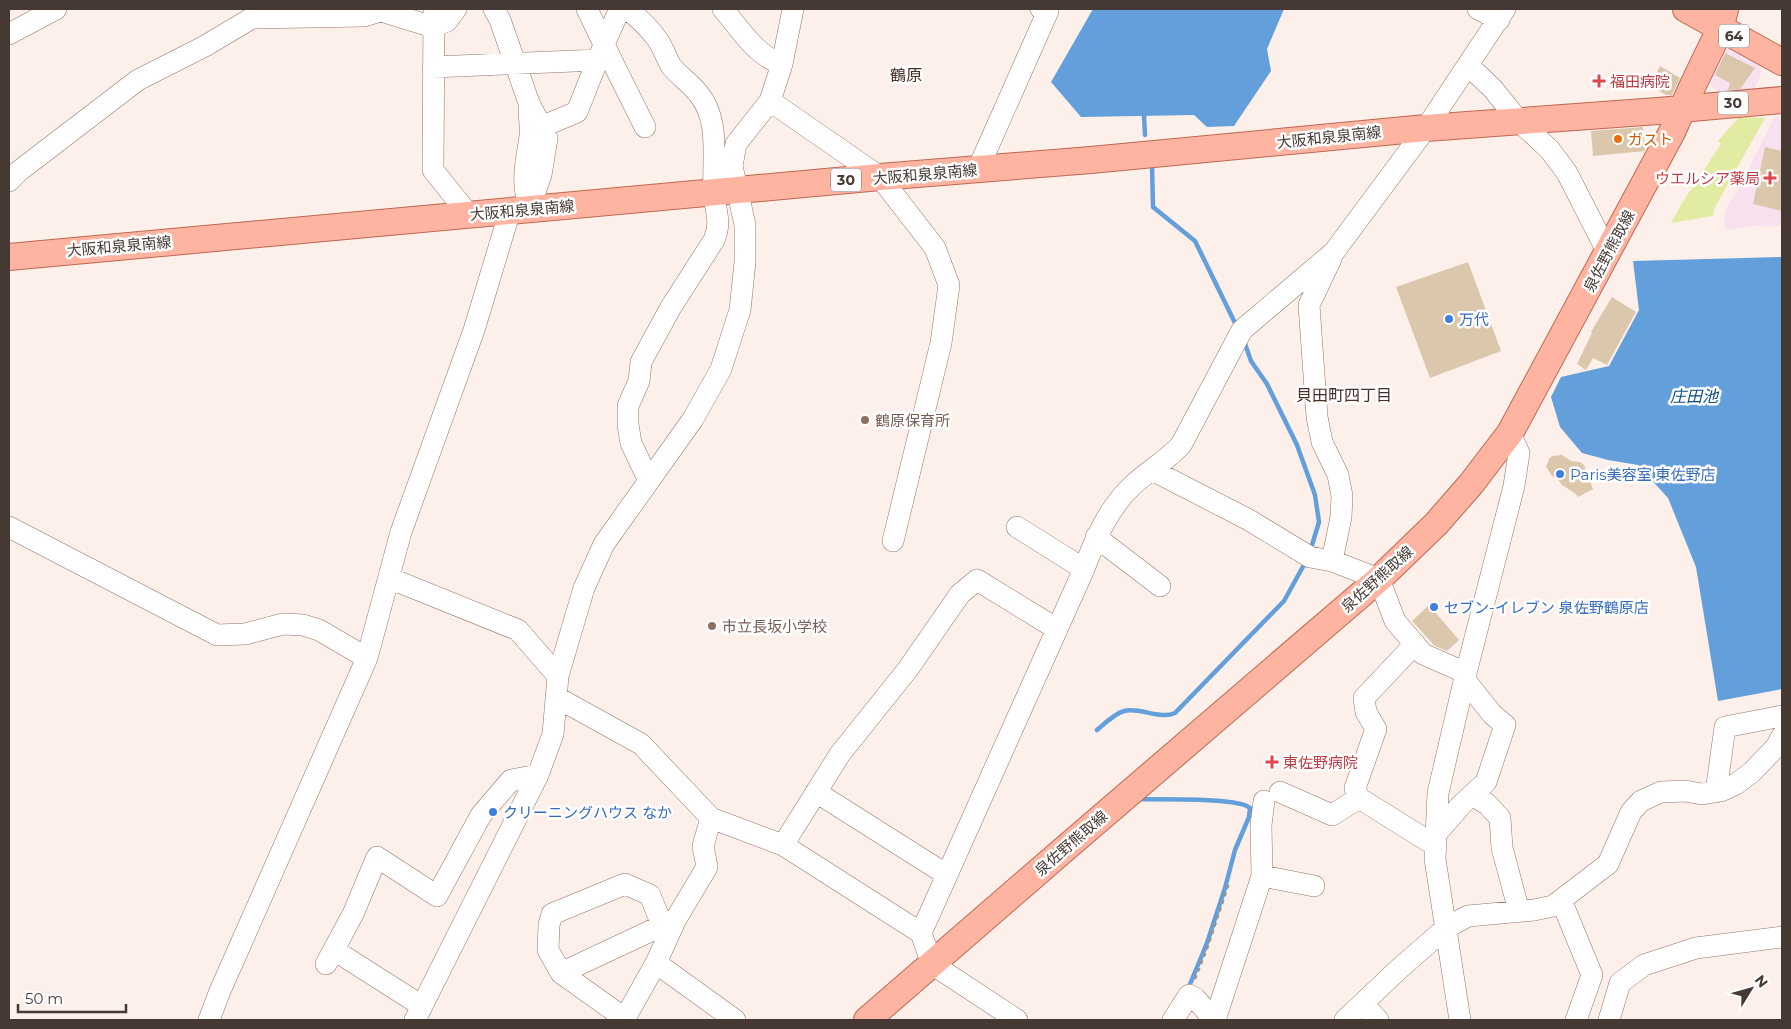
<svg xmlns="http://www.w3.org/2000/svg" width="1791" height="1029" font-family="Montserrat,'Noto Sans JP',sans-serif">
<style>
.commercial{fill:#f7e1ef}
.green{fill:#e1eba2}
.water{fill:#639fdb}
.lines{fill:none;stroke-linecap:round;stroke-linejoin:round}
.stream{stroke:#639fdb;stroke-width:4.5}
.building{fill:#dac7ac}
.minor-casing{stroke:#937569;stroke-width:22}
.major-casing{stroke:#be6851;stroke-width:28}
.path{stroke:#a0928d;stroke-width:2.5;stroke-dasharray:4 4;stroke-linecap:butt}
.minor{stroke:#fff;stroke-width:21}
.major{stroke:#feb4a0;stroke-width:26}
.health-dot{fill:#e0444e;stroke:#fff;stroke-width:2}
.food-dot{fill:#e8710a;stroke:#fff;stroke-width:2}
.shop-dot{fill:#3f7fe0;stroke:#fff;stroke-width:2}
.education-dot{fill:#8d6e63;stroke:#fff;stroke-width:2}
.labels{text-anchor:middle;dominant-baseline:central;stroke-width:5;stroke-linejoin:round;paint-order:stroke}
.shield{fill:#fff;stroke:#7e7471;stroke-width:1}
.shield-label{font-size:14px;font-weight:bold;fill:#463934}
.health-label{font-size:15px;fill:#be3a42;stroke:#fff;text-anchor:start}
.street-label{font-size:15px;fill:#463934;stroke:#fff}
.food-label{font-size:15px;fill:#c56008;stroke:#fff;text-anchor:start}
.shop-label{font-size:15px;fill:#366cbe;stroke:#fff;text-anchor:start}
.education-label{font-size:15px;fill:#785e54;stroke:#fff;text-anchor:start}
.neighbourhood-label{font-size:16px;fill:#492f25;stroke:#fff}
.water-label{font-size:16px;font-style:italic;fill:#064c84;stroke:#fff}
</style>
<rect width="100%" height="100%" fill="#fdefea"/>
<path class="commercial" d="M1725 44 1761 60V74L1754 90 1727 92 1717 91 1712 87 1709 81Z
M1775 116 1782 117V226H1756L1726 230 1724 218 1727 207 1739 188Z"/>
<path class="green" d="M1739 117 1765 118 1714 209 1713 216 1671 223 1684 200 1721 144 1718 141Z"/>
<path class="water" d="M1093 9H1284L1267 49 1271 71 1234 126 1207 127 1194 115 1081 117 1051 82Z
M1782 257V689L1718 701 1696 567 1668 498 1638 465 1608 460 1582 453 1560 427 1551 397 1561 377 1609 366 1639 310 1633 261Z"/>
<g class="lines">
<path class="stream" d="M1144 116 1145 135
M1152 165 1153 207 1195 241 1237 327
M1244 341 1251 361 1267 384 1297 445 1315 495 1319 522 1312 545
M1097 730C1104 724 1114 714 1124 711 1140 707 1160 720 1175 713L1284 601 1305 563
M1139 799C1158 800 1238 797 1250 808L1249 817 1235 850 1225 888 1207 943 1188 989"/>
</g>
<path class="building" d="M1725 53 1755 68 1740 89 1728 90 1730 83 1715 75Z
M1660 66 1680 78 1672 95H1666L1650 86Z
M1643 127 1645 151 1593 156 1591 131Z
M1765 147 1782 151V211L1753 204Z
M1468 262 1501 351 1430 378 1396 287Z
M1612 297 1636 312 1607 365 1593 358 1586 370 1577 364 1592 333 1591 332Z
M1562 455 1571 461 1580 462 1584 465 1593 489 1578 497 1576 494 1562 485 1557 478 1552 476 1546 467 1549 459 1552 456Z
M1429 605 1459 640 1447 651 1435 646 1412 621Z"/>
<g class="lines">
<defs>
<path id="minor" d="M434 9 433 170 469 215
M494 9 500 20 529 103 547 138 541 175 529 209
M587 9 614 65 645 127
M628 9C638 18 649 27 657 39 663 47 666 57 671 66 679 76 690 83 698 93 721 120 712 159 714 192 715 212 722 221 714 240L671 307 641 362 639 381 628 406V425L631 443 649 481
M723 9C740 29 756 56 782 64
M1478 9 1499 20
M9 34 56 9
M1468 65 1493 89 1518 120 1550 150 1567 173 1608 253
M433 67 599 60
M770 101 880 177 935 248 949 285 941 343 893 541
M541 127 577 112C591 77 604 42 620 9
M978 169 1048 11 1041 9
M9 181 19 171 138 80 205 46 252 18 364 16 381 11 433 27 447 21 456 9
M528 202C521 177 527 160 530 136 531 127 529 118 529 108
M1331 259 1309 305 1317 417 1322 442 1338 475 1342 496 1341 517 1332 561 1379 579 1395 621 1423 654 1466 673
M1152 470 1249 520 1310 557 1332 561
M9 527 217 635 245 634 283 624 303 625 319 630 367 658
M1017 527 1084 569
M1096 537 1160 586
M389 578 518 630 558 676
M1415 644 1364 698 1366 712 1376 729 1355 788 1359 798 1436 846
M556 697 641 744 711 818 783 845 921 933
M816 792 947 875
M1280 792 1332 815 1359 798
M1716 792 1725 727 1782 716
M1472 795 1487 804 1500 818 1502 848 1519 911
M1436 834 1462 804 1486 782 1505 725 1492 714 1465 680
M783 845 840 754 908 669 960 594 977 580 1057 629
M1262 876 1261 825 1264 801
M1561 900 1592 975 1576 1020
M334 950 422 1006
M656 963 735 1020
M326 964 353 914 377 857 437 896 481 815 511 780 538 775
M561 973 676 919 707 867 703 846 711 818
M1363 1004 1378 1020
M209 1020 220 991 367 658 401 532 474 330 510 211
M415 1020 538 775 553 734 558 676 584 588 604 544 693 419 721 369 740 310 745 262V225L732 166 736 144 770 101 782 64 793 9
M624 1020 656 963 676 919
M627 1020 561 973 548 950 549 925 552 914 625 884 650 895 662 925
M1017 1020 932 964 921 933 1084 569C1095 539 1109 507 1133 485 1148 471 1166 461 1181 445L1242 330 1334 252 1426 128 1505 9
M1173 1020 1189 995 1195 998 1214 1020
M1215 1020 1262 876 1314 886
M1345 1020 1400 968 1446 928 1468 916 1534 910 1553 906 1608 864 1631 812 1641 801 1661 792 1685 791 1702 794 1721 791 1736 784 1752 772 1776 747 1782 736
M1460 1020 1435 859 1438 793 1466 673 1514 486 1519 453 1510 433
M1609 1020 1620 983 1644 965 1696 948 1782 937"/>
<path id="major" d="M1686 9 1782 62
M9 257 880 177 1091 160 1426 128 1658 111 1782 100
M867 1020 1061 852 1379 579 1436 524 1471 484 1510 433 1672 132 1693 85 1720 29 1725 9"/>
</defs>
<use href="#minor" class="minor-casing"/>
<use href="#major" class="major-casing"/>
<path class="path" d="M1195 979 1208 946 1229 883"/>
<use href="#minor" class="minor"/>
<use href="#major" class="major"/>
</g>
<g class="health-dot">
<path d="M1596.5 73.5h5v5h5v5h-5v5h-5v-5h-5v-5h5z"/>
<path d="M1767.5 170.5h5v5h5v5h-5v5h-5v-5h-5v-5h5z"/>
<path d="M1269.5 754.5h5v5h5v5h-5v5h-5v-5h-5v-5h5z"/>
</g>
<circle class="food-dot" cx="1618" cy="139" r="5"/>
<g class="shop-dot">
<circle cx="1449" cy="319" r="5"/>
<circle cx="1560" cy="474" r="5"/>
<circle cx="1434" cy="607" r="5"/>
<circle cx="493" cy="812" r="5"/>
</g>
<g class="education-dot">
<circle cx="865" cy="420" r="5"/>
<circle cx="712" cy="626" r="5"/>
</g>
<g class="labels">
<g class="shield">
<rect x="1719" y="24.5" width="30" height="23" rx="4"/>
<rect x="1718" y="91.5" width="30" height="23" rx="4"/>
<rect x="831" y="168.5" width="30" height="23" rx="4"/>
</g>
<g class="shield-label">
<text x="1734" y="36">64</text>
<text x="1733" y="103">30</text>
<text x="846" y="180">30</text>
</g>
<g class="health-label">
<text x="1610" y="81">福田病院</text>
<text x="1760" y="178" text-anchor="end">ウエルシア薬局</text>
<text x="1283" y="762">東佐野病院</text>
</g>
<g class="street-label">
<text transform="translate(1329 137) rotate(-6)">大阪和泉泉南線</text>
<text transform="translate(925 174) rotate(-5)">大阪和泉泉南線</text>
<text transform="translate(522 210) rotate(-5)">大阪和泉泉南線</text>
<text transform="translate(119 246) rotate(-5)">大阪和泉泉南線</text>
<text transform="translate(1609 251) rotate(-62)">泉佐野熊取線</text>
<text transform="translate(1377 579) rotate(-42)">泉佐野熊取線</text>
<text transform="translate(1071 843) rotate(-41)">泉佐野熊取線</text>
</g>
<g class="food-label">
<text x="1628" y="139">ガスト</text>
</g>
<g class="shop-label">
<text x="1459" y="319">万代</text>
<text x="1570" y="474">Paris美容室 東佐野店</text>
<text x="1444" y="607">セブン-イレブン 泉佐野鶴原店</text>
<text x="503" y="812">クリーニングハウス なか</text>
</g>
<g class="education-label">
<text x="875" y="420">鶴原保育所</text>
<text x="722" y="626">市立長坂小学校</text>
</g>
<g class="neighbourhood-label">
<text x="906" y="75">鶴原</text>
<text x="1344" y="395">貝田町四丁目</text>
</g>
<g class="water-label">
<text x="1694" y="396">庄田池</text>
</g>
</g>
<rect width="1791" height="1029" fill="none" stroke="#463934" stroke-width="20"/>
<g transform="translate(1751 989) rotate(53)" stroke="#ffffff" stroke-width="4" paint-order="stroke">
<path d="M0-4L9 19L0 12L-9 19Z" fill="#463934"/>
<text y="-8" font-size="14" font-weight="bold" text-anchor="middle" fill="#463934">N</text>
</g>
<path d="M18 1004v8h108v-8" fill="none" stroke="#463934" stroke-width="2.5"/>
<text x="25" y="1004" font-size="15" fill="#463934" stroke="#ffffff" stroke-width="4" paint-order="stroke">50 m</text>
</svg>
